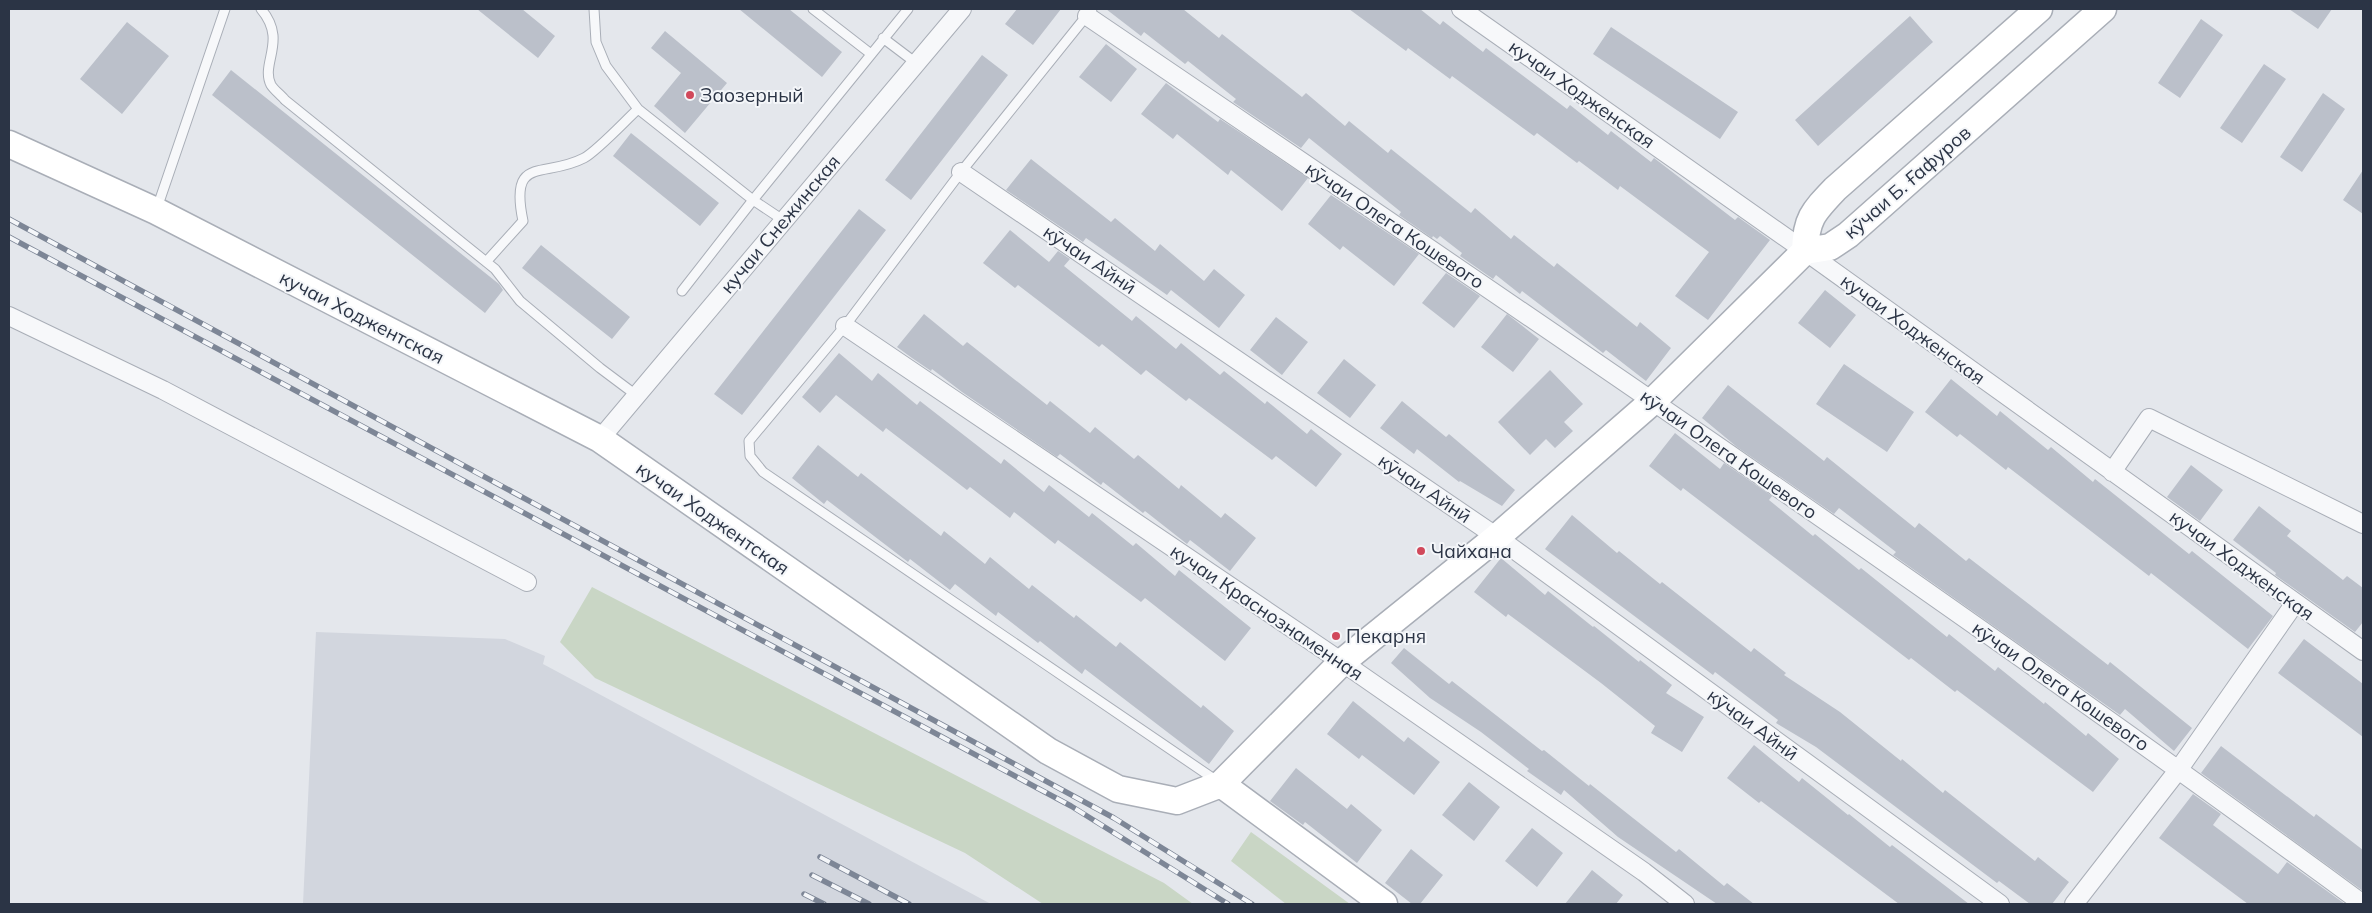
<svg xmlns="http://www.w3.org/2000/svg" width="2372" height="913" font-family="Mulish,sans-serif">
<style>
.built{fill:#d2d6de}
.green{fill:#c9d6c5}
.building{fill:#bbc0ca}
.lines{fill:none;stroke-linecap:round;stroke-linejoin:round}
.service-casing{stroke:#a9aeb7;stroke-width:11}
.minor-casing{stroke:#a9aeb7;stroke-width:20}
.secondary-casing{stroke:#a9aeb7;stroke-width:29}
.service{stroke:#f7f8fa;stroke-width:9}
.minor{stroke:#f7f8fa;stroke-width:18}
.secondary{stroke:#fff;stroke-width:26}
.rail-casing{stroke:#7d8696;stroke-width:5.5}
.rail{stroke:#f4f6f9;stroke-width:4;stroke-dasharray:11;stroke-linecap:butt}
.poi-dot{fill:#d1495b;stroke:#f4f6f9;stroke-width:2}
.labels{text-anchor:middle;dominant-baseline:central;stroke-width:4;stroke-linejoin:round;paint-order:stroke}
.street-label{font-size:19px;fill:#2b3445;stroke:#f4f6f9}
.poi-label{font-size:19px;fill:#2b3445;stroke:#f4f6f9;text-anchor:start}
</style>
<rect width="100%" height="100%" fill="#e4e7ec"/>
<path class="built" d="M316 632 505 639 545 656 543 664 991 904H303Z"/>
<path class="green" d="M592 587 1164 883 1193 904H1043L965 853 595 678 560 642Z
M1251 832 1350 904H1286L1231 861Z"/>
<path class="building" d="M477 9H522L555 36 538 58Z
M739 9H789L842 52 822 77Z
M1017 9H1061L1033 45 1005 24Z
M1106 9H1183L1219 38 1222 34 1302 97 1306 93 1345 126 1349 121 1388 153 1391 149 1471 213 1475 208 1511 239 1514 235 1554 267 1557 263 1637 327 1640 322 1671 348 1646 381 1606 350 1603 353 1522 291 1520 294 1496 275 1493 279 1460 256 1462 253 1440 236 1437 239 1433 236 1432 238 1399 215 1401 212 1309 138 1301 148 1233 102 1236 99 1188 61 1185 64 1144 32 1141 36Z
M1349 9H1420L1440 25 1443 21 1483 52 1486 48 1567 109 1570 105 1608 135 1611 131 1651 162 1654 158 1735 220 1738 217 1770 240 1708 320 1675 296 1709 252 1620 186 1618 190 1579 161 1577 163 1537 133 1534 136 1452 76 1450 79 1408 48 1406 51Z
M2289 9H2332L2318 29Z
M1910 16 1933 42 1818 146 1795 120Z
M2201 19 2223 35 2180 98 2158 83Z
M127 22 169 56 122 114 80 79Z
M1611 27 1738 112 1720 139 1593 54Z
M665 31 727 83 685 133 654 106 681 73 651 48Z
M1106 44 1137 69 1111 102 1079 77Z
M982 55 1008 75 911 200 885 180Z
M2264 64 2286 79 2242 143 2220 128Z
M231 70 499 284 503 290 485 313 212 95Z
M1166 83 1218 122 1220 119 1308 178 1282 211 1231 170 1228 175 1177 134 1173 139 1141 114Z
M2323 93 2345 109 2302 172 2280 157Z
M631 133 719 203 700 226 613 156Z
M1031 159 1111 222 1115 218 1155 251 1160 244 1204 281 1214 269 1245 295 1219 328 1171 290 1167 295 1086 238 1083 242 1006 190Z
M2363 170V214L2343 200Z
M1331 195 1419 254 1394 286 1343 246 1340 250 1308 224Z
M859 209 886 230 742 415 714 394Z
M1010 230 1049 262 1058 251 1070 259 1064 266 1132 321 1136 316 1176 349 1181 343 1220 375 1224 371 1265 404 1267 401 1307 434 1311 429 1342 454 1316 487 1276 456 1272 460 1189 398 1186 401 1146 370 1141 375 1102 344 1099 347 1018 285 1015 288 983 263Z
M541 245 630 317 612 339 522 268Z
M1446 273 1480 296 1454 328 1422 303Z
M1825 290 1856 315 1830 348 1798 323Z
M924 314 963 346 967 342 1047 405 1050 401 1090 433 1095 427 1134 459 1138 455 1179 489 1181 485 1221 518 1225 513 1256 538 1230 571 1190 540 1187 544 1145 511 1143 513 1103 482 1101 485 1060 454 1057 457 962 392 932 369 931 371 912 358 897 347Z
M1507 314 1539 339 1513 372 1481 347Z
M1276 317 1308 342 1282 375 1250 350Z
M839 353 872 381 878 373 917 405 920 401 1001 464 1004 459 1044 492 1049 485 1089 517 1092 513 1133 546 1136 543 1175 576 1179 570 1251 628 1225 661 1145 598 1141 602 1058 540 1055 544 1014 512 1010 518 970 487 967 490 886 428 883 432 836 395 820 413 802 397Z
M1344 359 1376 385 1350 418 1317 393Z
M1844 364 1914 412 1887 452 1816 404Z
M1550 370 1583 404 1564 422 1573 431 1555 448 1546 439 1530 455 1498 422Z
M1951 379 1997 416 2000 411 2048 450 2051 447 2093 482 2095 479 2189 554 2192 551 2273 616 2248 649 2151 573 2149 576 2008 467 2006 470 1960 434 1957 437 1925 412Z
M1728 385 1824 461 1827 457 1915 528 1919 523 1966 561 1969 558 2108 665 2110 662 2192 728 2174 751 2125 709 2120 715 1893 555 1896 552 1839 508 1834 514 1737 447 1702 418Z
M1402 401 1446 437 1449 434 1515 490 1502 506 1460 481 1459 482 1417 449 1414 454 1380 428Z
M1675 433 1720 469 1724 463 1772 496 1769 500 1813 536 1815 534 1859 570 1861 568 1947 637 1949 634 1995 671 1998 667 2044 704 2045 702 2086 736 2088 733 2119 759 2093 792 1957 690 1955 692 1911 658 1909 660 1683 488 1681 491 1649 466Z
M818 445 858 477 861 473 941 536 944 531 985 564 990 557 1029 589 1032 585 1074 618 1076 615 1116 647 1120 642 1201 708 1203 705 1234 731 1209 764 1085 669 1082 674 1040 641 1038 643 998 612 996 616 955 584 950 590 910 559 908 562 827 500 824 504 792 478Z
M2191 465 2223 490 2200 521 2167 497Z
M2259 506 2291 531 2287 536 2343 580 2347 576 2363 588V622L2355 632 2275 575 2276 573 2233 540Z
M1572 515 1617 553 1619 551 1660 584 1662 582 1751 652 1754 648 1786 673 1784 675 1840 712 1901 761 1902 759 1943 793 1945 790 2035 861 2038 857 2069 882 2052 904H2030L1999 881 1997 883 1816 747 1776 723 1778 720 1715 672 1713 675 1545 549Z
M1501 558 1545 595 1548 591 1593 627 1594 626 1639 662 1640 660 1672 685 1666 693 1704 717 1682 752 1651 733 1655 726 1601 683 1508 614 1506 617 1474 592Z
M2304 639 2363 684V737L2278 673Z
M1404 648 1449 684 1452 681 1542 751 1544 750 1589 786 1590 784 1676 852 1679 849 1724 886 1727 883 1754 904H1717L1618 837 1564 790 1561 795 1527 771 1529 769 1481 732 1430 698 1391 663Z
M1353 701 1404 742 1408 737 1440 762 1414 795 1362 755 1359 759 1327 734Z
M1754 745 1799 782 1802 778 1848 815 1849 814 1890 847 1892 845 1969 904H1899L1761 801 1759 803 1727 778Z
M2221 746 2314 817 2316 814 2363 850V891L2201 773Z
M1296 768 1347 809 1351 804 1382 830 1357 863 1305 822 1303 825 1270 801Z
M1469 782 1500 807 1474 841 1442 815Z
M2193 794 2221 814 2213 825 2278 874 2287 862 2345 904H2248L2159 838Z
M1532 828 1563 853 1537 887 1505 861Z
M1411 849 1443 875 1420 904H1412L1385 883Z
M1592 870 1623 895 1616 904H1565Z"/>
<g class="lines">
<defs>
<path id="service" d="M261 9C288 41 260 63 271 85 274 90 281 95 285 100L495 269 520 301 600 368 636 395
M594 9 596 42 606 66 638 109 753 200 783 220
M813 9 871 54
M1092 9 961 172 845 326 749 441 750 456 763 472 1217 781
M883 38 916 63
M157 208 225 9
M486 262 523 221C509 154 544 179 584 158 597 151 625 121 638 109
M682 291 753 200 908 9"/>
<path id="minor" d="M1461 9 1805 251 2363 651
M1087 16C1516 307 1945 597 2363 904
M961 172 1497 537 2000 904
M9 316 163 390 527 582
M845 326 1342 662 1644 872 1685 904
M600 439 962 9
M2112 472 2149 418 2363 524
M2074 904 2179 769 2295 603"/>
<path id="secondary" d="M9 144 156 211 600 439 1048 751 1118 789 1177 801 1221 784 1342 662 1497 537 1653 401 1805 251
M1805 251 1830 247 1848 235 2103 9
M1805 251C1806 219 1813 212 1835 189L2039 9
M1221 784 1384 904"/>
</defs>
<use href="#service" class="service-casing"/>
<use href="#minor" class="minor-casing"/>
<use href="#secondary" class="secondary-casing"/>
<use href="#service" class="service"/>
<use href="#minor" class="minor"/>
<use href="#secondary" class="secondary"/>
<defs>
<path id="rail" d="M9 219 1114 818 1252 904
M9 237 1071 806 1228 904
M820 857 909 904
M812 875 869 904
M804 894 824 904"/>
</defs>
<use href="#rail" class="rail-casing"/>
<use href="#rail" class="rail"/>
</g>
<g class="poi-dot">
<circle cx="690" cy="95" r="5"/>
<circle cx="1421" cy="551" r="5"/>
<circle cx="1336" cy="636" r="5"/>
</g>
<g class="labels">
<g class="street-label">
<text transform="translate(1582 94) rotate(35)">кучаи Ходженская</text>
<text transform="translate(1907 182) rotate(-41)">кӯчаи Б. Ғафуров</text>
<text transform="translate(780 224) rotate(-50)">кучаи Снежинская</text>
<text transform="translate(1395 225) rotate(34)">кӯчаи Олега Кошевого</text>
<text transform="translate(1090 259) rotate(34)">кӯчаи Айнӣ</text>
<text transform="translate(362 317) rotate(27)">кучаи Ходжентская</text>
<text transform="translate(1913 329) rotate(36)">кучаи Ходженская</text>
<text transform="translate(1729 454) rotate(35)">кӯчаи Олега Кошевого</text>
<text transform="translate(1425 488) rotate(34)">кӯчаи Айнӣ</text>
<text transform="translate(713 518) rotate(35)">кучаи Ходжентская</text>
<text transform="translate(2242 565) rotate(36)">кучаи Ходженская</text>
<text transform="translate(1267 612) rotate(34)">кучаи Краснознаменная</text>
<text transform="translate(2061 686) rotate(35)">кӯчаи Олега Кошевого</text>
<text transform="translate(1753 724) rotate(36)">кӯчаи Айнӣ</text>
</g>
<g class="poi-label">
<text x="700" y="95">Заозерный</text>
<text x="1431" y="551">Чайхана</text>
<text x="1346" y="636">Пекарня</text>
</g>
</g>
<rect width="2372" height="913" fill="none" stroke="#2b3445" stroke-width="20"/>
</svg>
